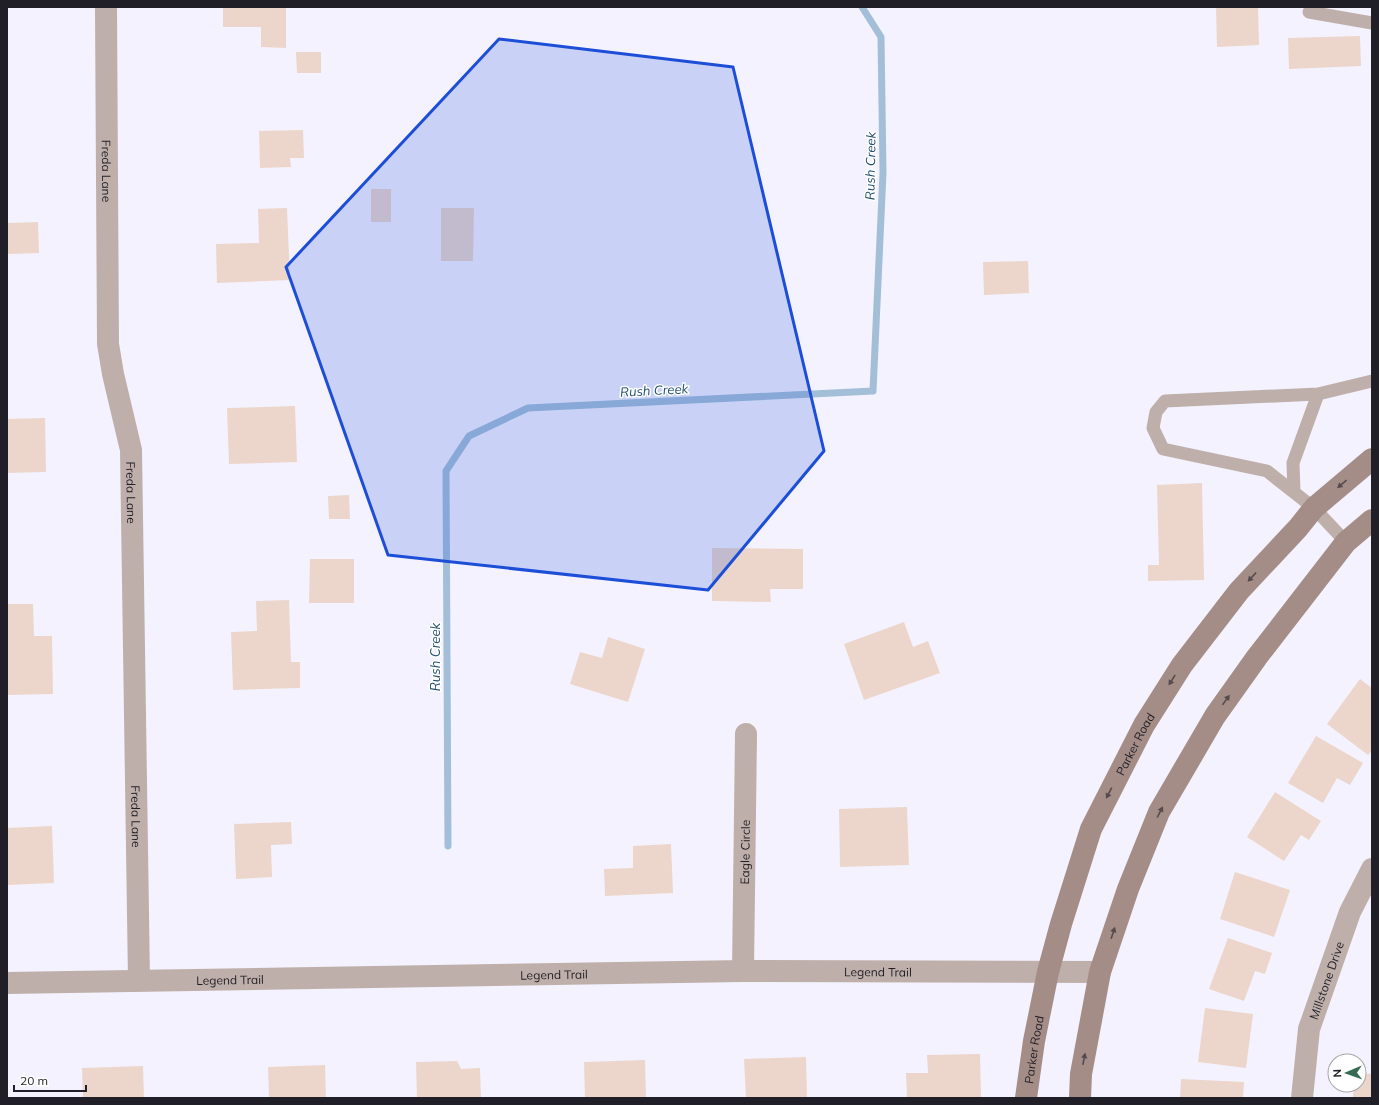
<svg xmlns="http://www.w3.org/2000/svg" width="1379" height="1105" font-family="Mulish,sans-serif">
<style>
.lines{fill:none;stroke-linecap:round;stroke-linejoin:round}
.stream{stroke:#a3bfd7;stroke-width:7}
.building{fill:#ecd6cb}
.service{stroke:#bfafaa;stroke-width:13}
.minor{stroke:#bfafaa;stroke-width:22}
.secondary{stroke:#a58d87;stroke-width:22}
.oneway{fill:#554a4d}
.marked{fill:#1d4ed8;fill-opacity:0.2;stroke:#1d4ed8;stroke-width:3;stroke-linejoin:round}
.labels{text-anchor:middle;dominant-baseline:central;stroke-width:3;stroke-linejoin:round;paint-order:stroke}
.street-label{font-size:12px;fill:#201e26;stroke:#fff}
.water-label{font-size:13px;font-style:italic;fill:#214f70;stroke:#fff}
</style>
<rect width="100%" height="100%" fill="#f4f2ff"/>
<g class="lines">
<path class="stream" d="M448 846 446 471 469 436 528 408 873 391 883 173 881 37 862 7"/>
</g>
<path class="building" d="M223 7H286V48L261 47V27H223Z
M1216 7H1258L1259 45 1217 47Z
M1360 36 1361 66 1289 69 1288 38Z
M296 52H321V73H297Z
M303 130 304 158H290L291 167 260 168 259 131Z
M371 189H391V222H371Z
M287 208 290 280 217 283 216 244 259 243 258 209Z
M441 208H474L473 261H441Z
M38 222 39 253 7 254V223Z
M1028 261 1029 293 984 295 983 262Z
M295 406 297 462 229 464 227 408Z
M45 418 46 472 7 473V419Z
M1202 483 1204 580 1148 581V565H1159L1157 485Z
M349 495 350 519H329L328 496Z
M712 548 803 549V589H770L771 602 712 601Z
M310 559H354V603H309Z
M289 600 291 662H300V688L233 690 231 632 257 631 256 601Z
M7 604H33L34 636H52L53 694 7 695Z
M904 622 913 647 928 641 940 673 864 700 844 644Z
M608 637 645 649 628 702 570 684 580 652 602 658Z
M1360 679 1372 688V750L1368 755 1327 724Z
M1316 736 1363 763 1350 785 1337 778 1323 803 1288 783Z
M1275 792 1321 821 1309 840 1301 835 1284 861 1247 837Z
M907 807 909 865 840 867 839 809Z
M291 822 292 844 271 845 272 877 236 879 234 824Z
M52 826 54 883 7 885V828Z
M671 844 673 893 605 896 604 869 633 868V846Z
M1235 872 1290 890 1274 937 1220 919Z
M1228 938 1272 953 1265 974 1255 971 1244 1001 1209 989Z
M1205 1008 1253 1014 1246 1068 1198 1062Z
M980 1054 981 1097 907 1098 906 1073H928L927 1055Z
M806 1057 807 1098H746L744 1059Z
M645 1060 646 1098H585L584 1062Z
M457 1061 461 1069 480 1068 481 1098H417L416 1062Z
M325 1065 326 1098H269L268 1067Z
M143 1066 144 1098H83L82 1068Z
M1359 1073 1372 1074V1098L1353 1097 1354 1085H1359Z
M1181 1079 1244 1082 1243 1098H1180Z"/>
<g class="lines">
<path class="service" d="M1309 12 1372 23
M1294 492 1293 463 1318 394
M1346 542 1314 508 1267 471 1163 449 1153 428 1156 412 1165 401 1318 394 1372 381"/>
<g class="minor">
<path id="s1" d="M106 7 108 344 113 374 131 450 139 980"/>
<path id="s2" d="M743 971 746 734"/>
<path id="s3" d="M7 983 743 971 1100 972"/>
<path id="s4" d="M1302 1098 1309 1029 1350 912 1372 869"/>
</g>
<g class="secondary">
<path id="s5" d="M1026 1098 1034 1041 1048 972 1061 924 1091 829 1144 725 1182 665 1239 591 1298 528 1314 508 1372 459"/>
<path d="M1080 1098 1081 1074 1100 972 1128 889 1159 812 1215 716 1257 657 1346 542 1372 520"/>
</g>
</g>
<defs><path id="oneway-solid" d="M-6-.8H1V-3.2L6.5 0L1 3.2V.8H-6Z"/></defs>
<g class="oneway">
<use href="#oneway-solid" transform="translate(1342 484) rotate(140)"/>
<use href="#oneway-solid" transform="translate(1252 577) rotate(133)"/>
<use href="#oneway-solid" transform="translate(1172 680) rotate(122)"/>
<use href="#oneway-solid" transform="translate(1226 700) rotate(-54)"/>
<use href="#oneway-solid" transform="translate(1109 793) rotate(117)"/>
<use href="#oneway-solid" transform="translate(1160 812) rotate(-63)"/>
<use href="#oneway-solid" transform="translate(1113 933) rotate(-72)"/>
<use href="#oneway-solid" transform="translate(1084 1059) rotate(-79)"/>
</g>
<path class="marked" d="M499 39 733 67 824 451 708 590 388 555 286 267Z"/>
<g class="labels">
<g class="street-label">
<text stroke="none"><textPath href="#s1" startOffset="164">Freda Lane</textPath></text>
<text stroke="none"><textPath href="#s1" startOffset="488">Freda Lane</textPath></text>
<text stroke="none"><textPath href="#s5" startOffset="373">Parker Road</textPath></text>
<text stroke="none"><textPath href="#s1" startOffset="812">Freda Lane</textPath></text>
<text stroke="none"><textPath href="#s2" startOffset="119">Eagle Circle</textPath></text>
<text stroke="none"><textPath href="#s3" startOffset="871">Legend Trail</textPath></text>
<text stroke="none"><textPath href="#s3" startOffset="547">Legend Trail</textPath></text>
<text stroke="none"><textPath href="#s3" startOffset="223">Legend Trail</textPath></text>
<text stroke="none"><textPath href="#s4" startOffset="121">Millstone Drive</textPath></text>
<text stroke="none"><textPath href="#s5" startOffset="49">Parker Road</textPath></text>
</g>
<g class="water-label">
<text transform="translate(870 166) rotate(-89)">Rush Creek</text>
<text transform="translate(654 390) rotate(-3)">Rush Creek</text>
<text transform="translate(435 657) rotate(-90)">Rush Creek</text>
</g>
</g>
<rect width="1379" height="1105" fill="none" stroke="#201e26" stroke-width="16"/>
<g transform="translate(1347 1073) rotate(268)"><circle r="19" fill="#ffffff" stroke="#a6a5a8"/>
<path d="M0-3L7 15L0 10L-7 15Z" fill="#336b53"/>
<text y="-6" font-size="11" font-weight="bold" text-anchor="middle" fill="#201e26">N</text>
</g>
<path d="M14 1085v6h72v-6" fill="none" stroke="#201e26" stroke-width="2"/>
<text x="20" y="1085" font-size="12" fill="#201e26" stroke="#ffffff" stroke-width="3" paint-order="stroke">20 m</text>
</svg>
